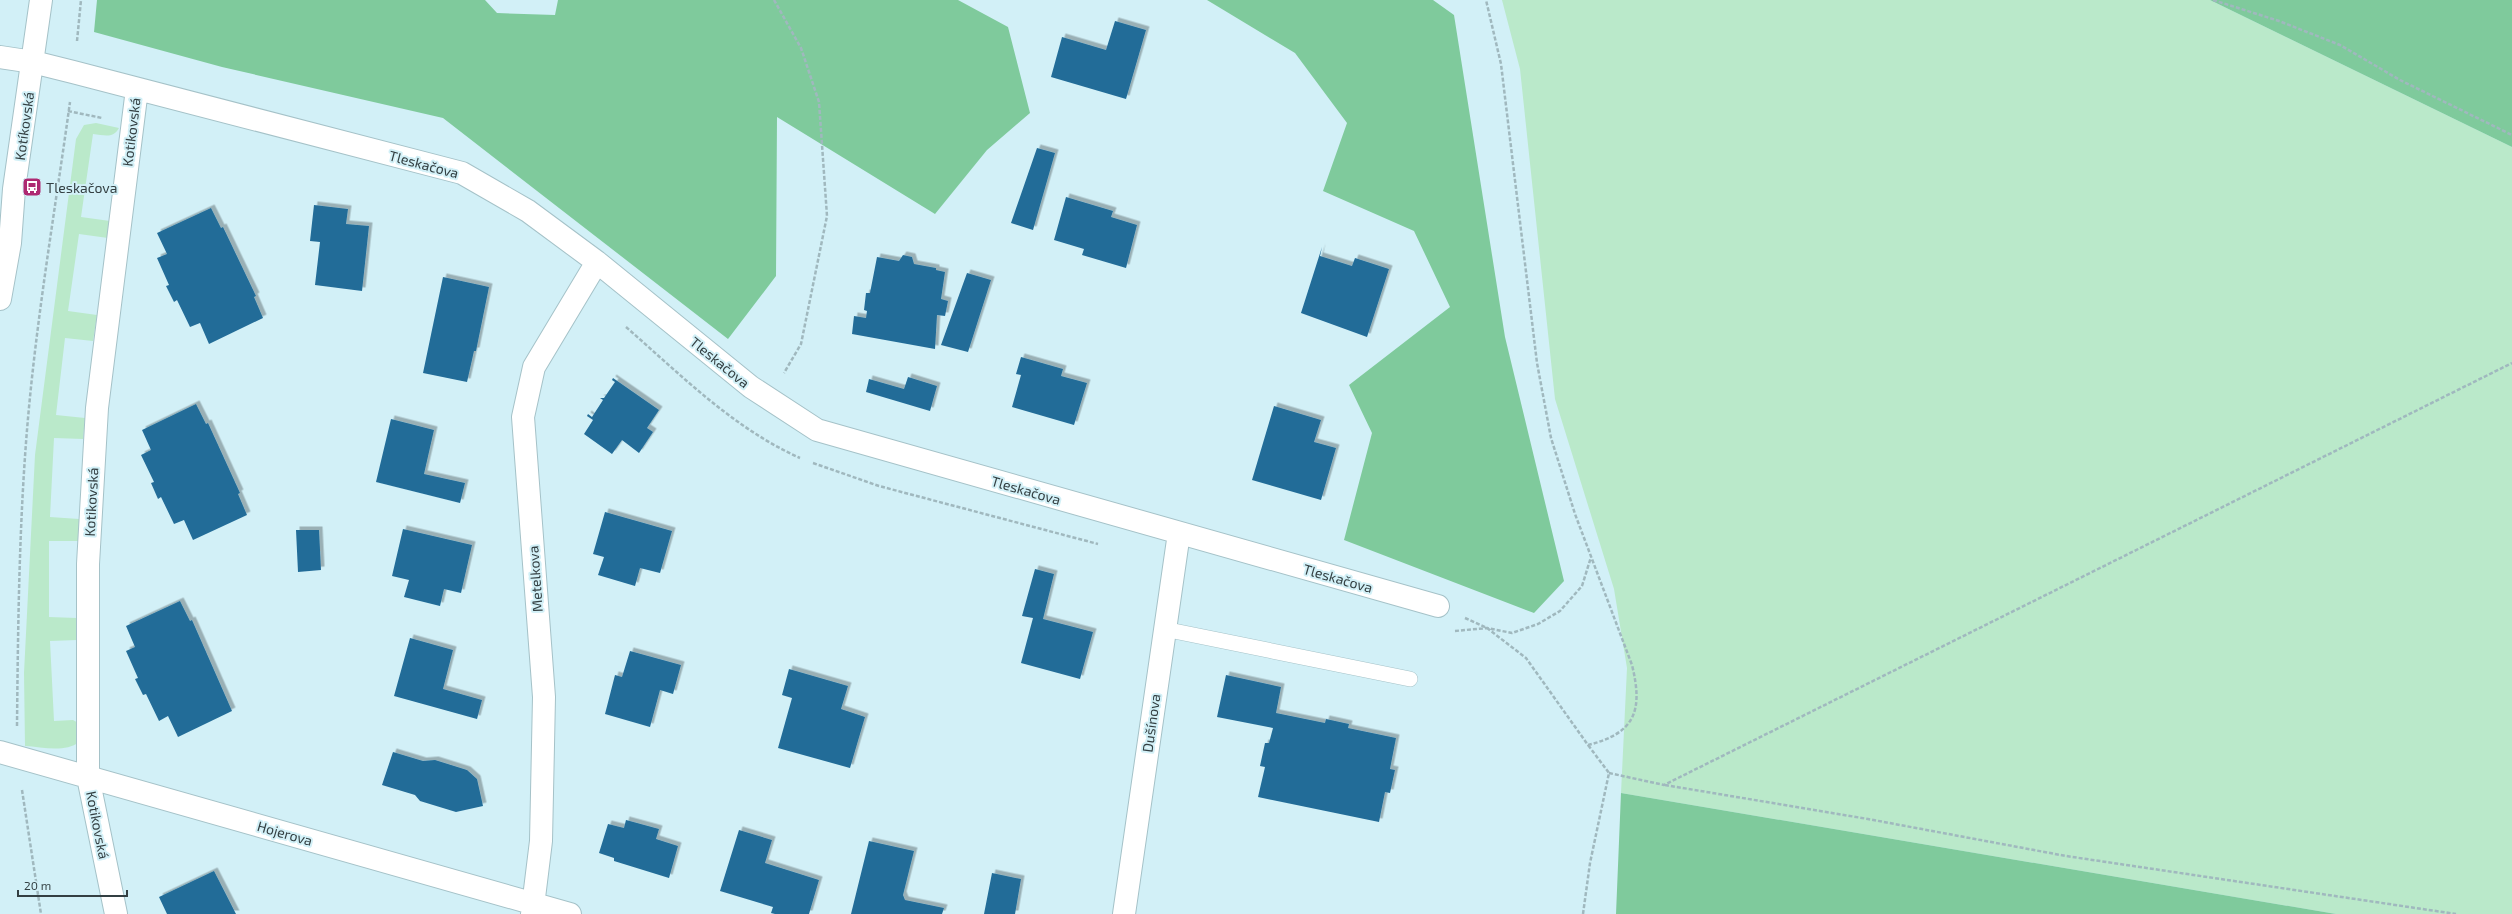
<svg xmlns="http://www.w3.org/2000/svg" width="2512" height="914" font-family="'Exo 2',sans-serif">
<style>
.green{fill:#bae9ca}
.forest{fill:#7fca9c}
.building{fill:#226c98;filter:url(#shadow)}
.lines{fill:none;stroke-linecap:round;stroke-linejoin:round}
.lane-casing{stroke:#a5c2c8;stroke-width:16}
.street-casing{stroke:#a5c2c8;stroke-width:24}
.path{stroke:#a0b8be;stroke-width:2.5;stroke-dasharray:4 2;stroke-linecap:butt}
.lane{stroke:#fff;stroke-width:15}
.street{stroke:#fff;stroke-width:22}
.labels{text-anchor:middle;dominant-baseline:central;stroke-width:4;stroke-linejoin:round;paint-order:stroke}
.street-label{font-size:14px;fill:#333f42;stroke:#d2f0f7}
.poi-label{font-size:14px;fill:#333f42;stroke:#d2f0f7;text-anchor:start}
</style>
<defs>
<filter id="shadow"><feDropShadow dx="3.5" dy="-3.5" stdDeviation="0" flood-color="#0004"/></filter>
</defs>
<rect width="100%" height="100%" fill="#d2f0f7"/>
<path class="green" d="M1502 0H2210L2512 147V914H2336L1621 793 1627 668 1614 589 1555 399 1520 69Z
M96 123 119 128C113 139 104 135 93 134L81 217 110 221 108 238 79 234 68 311 97 315 93 341 65 338 56 415 85 418 83 439 54 438 50 517 79 519 78 541H49V617L77 618V640L50 641 54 721 73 720 80 724 79 742C65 753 42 747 25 746L24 673 35 455 76 139 84 125Z"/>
<path class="forest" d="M97 0H485L497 13 555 15 558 0H958L1008 27 1030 113 987 150 935 214 777 117 776 276 728 339 443 118 222 67 94 32Z
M1207 0H1433L1454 15 1505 337 1564 581 1534 613 1344 540 1372 433 1349 385 1450 307 1414 231 1323 191 1347 123 1295 53Z
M2210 0H2512V147Z
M1621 793 2336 914H1616Z"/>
<path class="building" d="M1115 21 1146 30 1126 99 1051 77 1062 37 1106 50Z
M1037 148 1055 153 1033 230 1011 223Z
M1066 197 1113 211 1111 217 1137 225 1126 268 1082 255 1084 249 1054 240Z
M314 205 348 209 346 224 369 226 362 291 315 285 320 242 310 241Z
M211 208 221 228 223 227 256 296 254 297 263 318 209 344 200 323 190 327 177 300 174 302 166 286 169 285 157 258 167 254 157 233Z
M1322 247 1320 256 1352 266 1355 258 1389 269 1367 337 1301 313Z
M903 255 912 257 914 264 936 268V270L945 272 941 299 948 301 945 316 937 315 935 349 852 334 854 316 866 318 867 311 864 310 866 293H870L877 257 899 261Z
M967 273 991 280 968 352 941 345Z
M443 277 489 287 476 351H474L467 382 423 373Z
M1021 357 1063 369 1061 376 1087 383 1074 425 1012 407 1021 375 1016 374Z
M908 377 937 386 930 411 866 392 869 379 904 389Z
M613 378 659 410 647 428 653 432 639 453 622 440 612 454 584 434 593 420 587 416 588 414 592 417 603 400 600 398H604L615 382 612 380Z
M196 404 206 424 208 423 240 493 238 494 247 515 193 540 184 520 174 524 161 497 158 499 151 483 154 482 141 455 151 450 142 430Z
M1274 406 1321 420 1314 442 1336 448 1321 500 1252 480Z
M391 419 434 430 424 474 465 483 460 503 376 482Z
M605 512 672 531 660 573 640 568 635 586 598 575 604 557 593 554Z
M403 529 472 545 461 593 444 589 440 606 404 597 409 580 392 576Z
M296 530H319L321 570 298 572Z
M1035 569 1054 574 1043 619 1093 632 1080 679 1021 663 1033 618 1022 616Z
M180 601 190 621 192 620 232 711 178 737 168 716 159 721 146 694 143 695 135 679 138 678 126 651 135 647 126 626Z
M410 638 453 650 443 689 482 700 477 719 394 696Z
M630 651 681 665 673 694 660 690 650 727 605 714 615 675 622 677Z
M789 669 848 686 841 709 865 717 850 768 778 748 792 698 782 695Z
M1226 675 1281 687 1276 713 1325 723 1326 719 1349 724 1348 728 1396 738 1390 769 1395 770 1390 793 1385 792 1379 822 1258 797 1265 767 1260 766 1265 743H1269L1273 728 1217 717Z
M393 752 423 761 435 760 467 770 477 779 483 806 456 812 420 801 415 795 382 785Z
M626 820 659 829 656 839 678 846 669 878 614 861V858L599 853 608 824 624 828Z
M739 830 772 840 765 863 819 880 809 914H775L771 913 773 907 720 891Z
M869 841 914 851 903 895 905 900 944 908 942 914H851Z
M214 871 236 914H167L159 897Z
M992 873 1021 879 1015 914H984Z"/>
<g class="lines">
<defs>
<path id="lane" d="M1164 629 1410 679"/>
<path id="street" d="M0 57 33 62 73 72 462 173 528 211 597 262 751 387 817 430 1438 606
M0 299 10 243 14 189 41 0
M0 752 570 914
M116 914 88 777V564L97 408 137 89
M532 914 541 841 544 697 523 417 534 367 597 262
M1124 914 1179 533"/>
</defs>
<use href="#lane" class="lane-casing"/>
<use href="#street" class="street-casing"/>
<path class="path" d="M774 0 801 48 819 102 827 216 801 344 784 373
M2213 0 2279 21 2340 45 2400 80 2512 135
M77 41 81 0
M68 111 102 118
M626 327C681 375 733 428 800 458
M813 463 879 486 1098 544
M1465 618 1487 628 1526 658 1588 745C1636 733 1643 710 1632 665L1575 514 1551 438 1537 363 1501 64 1486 0
M1455 631 1487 628 1512 633 1538 624 1560 611 1582 586 1591 557
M17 726C18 627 19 528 27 430 36 320 55 211 70 102
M1609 773 1664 785 2512 363
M1665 785 1868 819 2066 856 2456 914
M22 790 41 914
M1583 914 1590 863 1609 773 1588 745"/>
<use href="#lane" class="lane"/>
<use href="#street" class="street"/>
</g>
<defs>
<symbol id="bus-square" viewBox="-11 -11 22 22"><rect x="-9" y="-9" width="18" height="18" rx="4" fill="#ae2972" stroke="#d2f0f7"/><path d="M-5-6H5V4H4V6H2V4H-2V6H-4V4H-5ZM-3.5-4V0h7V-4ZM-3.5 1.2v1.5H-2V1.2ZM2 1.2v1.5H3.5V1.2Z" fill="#fff"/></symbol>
</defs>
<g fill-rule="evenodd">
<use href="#bus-square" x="21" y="176" width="22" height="22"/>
</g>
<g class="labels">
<g class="street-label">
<text transform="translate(24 126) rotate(-82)">Kotíkovská</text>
<text transform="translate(131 132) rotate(-83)">Kotikovská</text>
<text transform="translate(424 164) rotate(15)">Tleskačova</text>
<text transform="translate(720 362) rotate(39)">Tleskačova</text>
<text transform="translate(1026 490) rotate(16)">Tleskačova</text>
<text transform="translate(91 502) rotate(-87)">Kotikovská</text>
<text transform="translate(1338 578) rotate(16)">Tleskačova</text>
<text transform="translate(535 579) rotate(-94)">Metelkova</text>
<text transform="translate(1151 723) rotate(-82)">Dušínova</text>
<text transform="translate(98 825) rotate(79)">Kotikovská</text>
<text transform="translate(285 833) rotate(16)">Hojerova</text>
</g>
<g class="poi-label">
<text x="46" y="187">Tleskačova</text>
</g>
</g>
<path d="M18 890v6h109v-6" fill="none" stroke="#333f42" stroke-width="2"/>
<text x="24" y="890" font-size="12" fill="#333f42" stroke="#d2f0f7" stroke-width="3" paint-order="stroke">20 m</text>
</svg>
